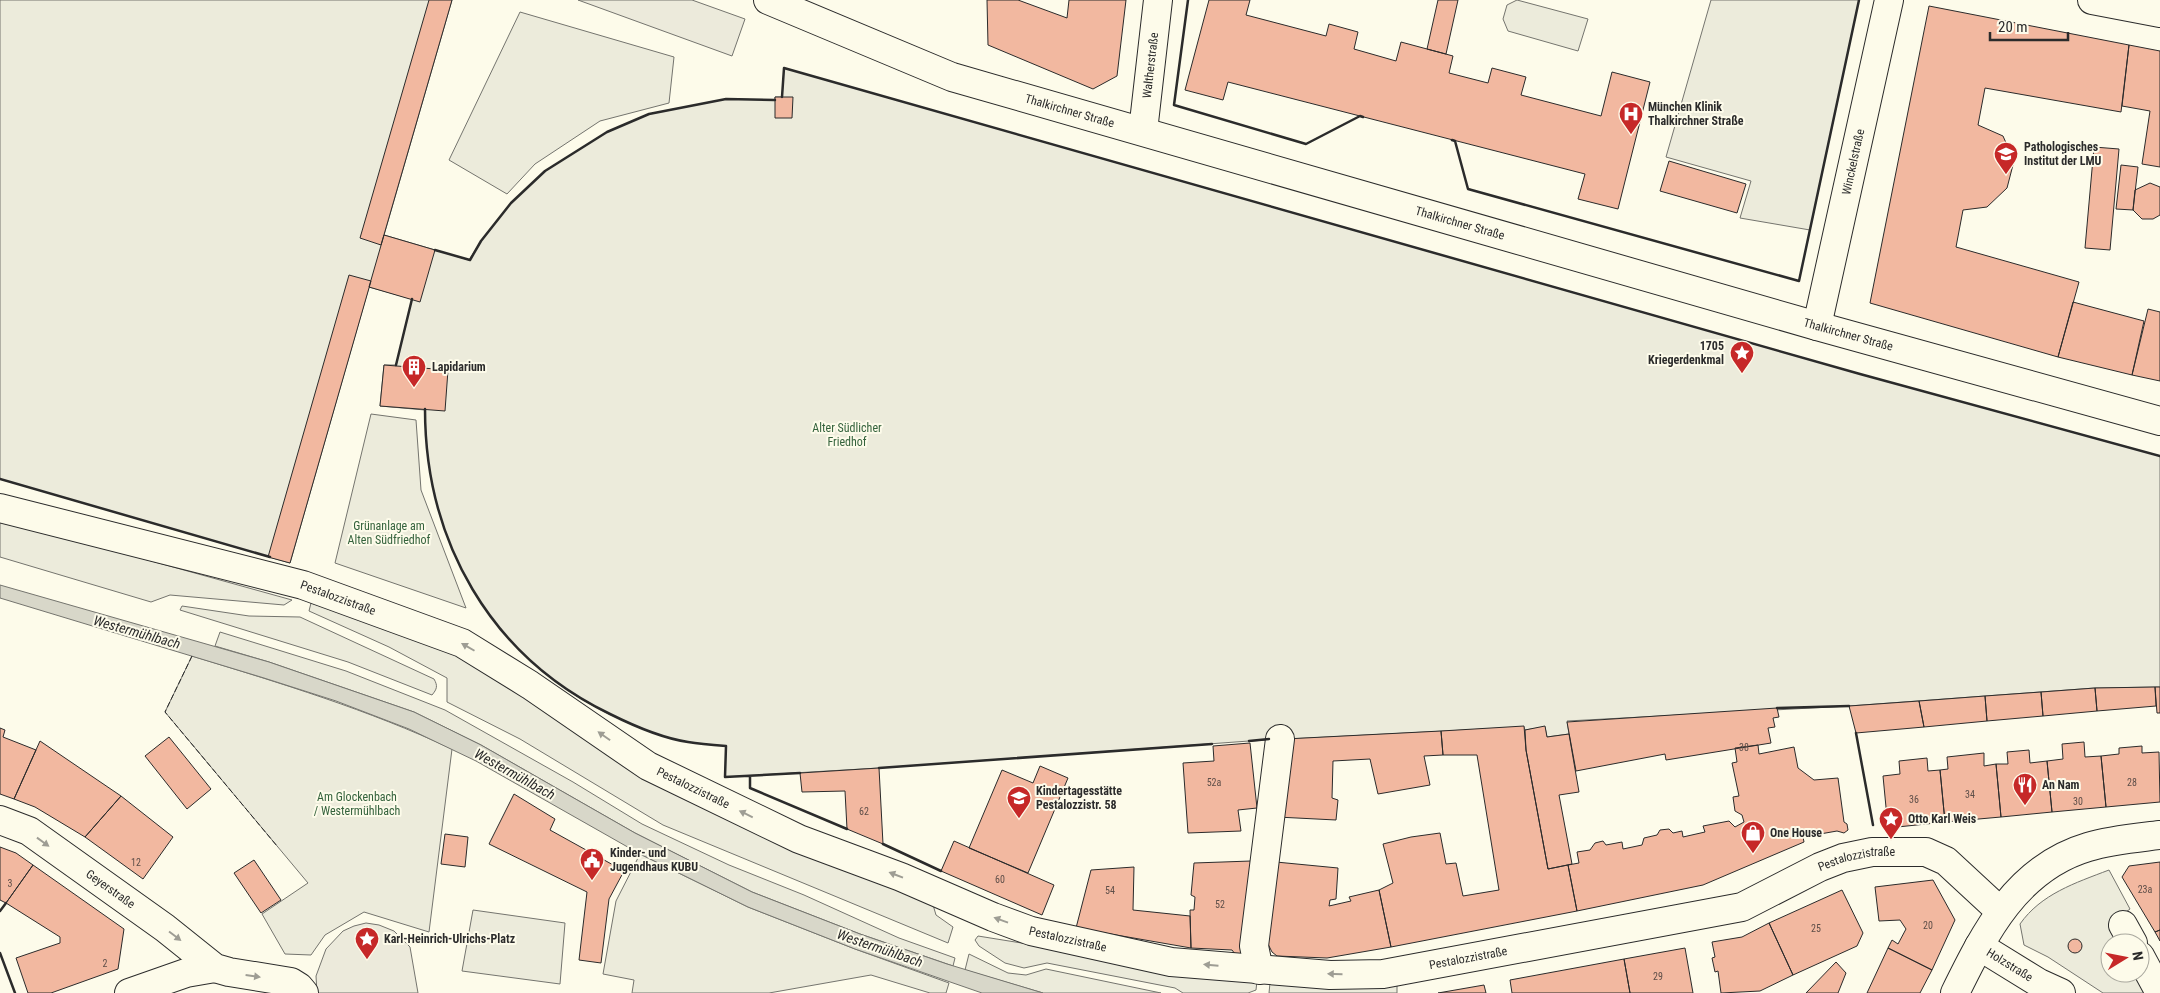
<svg xmlns="http://www.w3.org/2000/svg" width="2160" height="993" font-family="'Roboto Condensed',sans-serif">
<style>
.green{fill:#ecebdb;stroke:#74746e}
.parking{fill:#eceadb;stroke:#74746e}
.water{fill:#d8d7c9;stroke:#74746e}
.building{fill:#f2b8a0;stroke:#2b2b2b}
.lines{fill:none;stroke-linecap:round;stroke-linejoin:round}
.minor-casing{stroke:#2b2b2b;stroke-width:30}
.minor{stroke:#fdfbea;stroke-width:28}
.fence{stroke:#2b2b2b;stroke-width:1;stroke-dasharray:6 2.5;stroke-linecap:butt}
.wall{stroke:#2b2b2b;stroke-width:2.5}
.oneway{fill:#9e9d94}
.labels{text-anchor:middle;dominant-baseline:central;stroke-width:4;stroke-linejoin:round;paint-order:stroke}
.number-label{font-size:10px;fill:#5d4e48}
.street-label{font-size:12px;fill:#2b2b2b;stroke:#fdfbea}
.poi-label{font-size:12px;font-weight:bold;fill:#2b2b2b;stroke:#fdfbea;text-anchor:start}
.park-label{font-size:12px;fill:#34623c;stroke:#fdfbea}
.water-label{font-size:14px;font-style:italic;fill:#2b2b2b;stroke:#fdfbea}
</style>
<rect width="100%" height="100%" fill="#fdfbea"/>
<path class="green" d="M0 0H452L384 235 469 260 481 241 511 203 545 171 607 132 649 114 726 99 775 100V97H782L784 68 1860 374 2160 456V687L2095 688 1849 706 1567 721 1569 734 1547 737 1545 727 1525 730 1524 727 1249 741 879 768 725 777 726 746C713 745 700 744 688 742 661 738 634 726 609 714 490 656 425 541 425 410L380 406 384 365H396L412 299 369 287 290 563 0 479Z
M1517 0 1588 19 1578 51 1508 31 1503 19 1507 5Z
M1711 0H1859L1810 230 1740 218 1751 181 1666 157Z
M520 12 674 57 669 103 600 121 535 164 507 194 449 160Z
M371 414 416 420 421 490 466 608 335 563Z
M0 519 292 600 284 605 170 595 151 602 0 557Z
M311 603 386 627 479 664 931 898 936 915 953 927 948 943 663 825 520 739 447 702V678L389 647 309 611Z
M182 606 249 616 300 617 434 679C438 686 437 689 432 695L348 662 180 610Z
M220 632 346 671 445 710 573 782 642 824 729 865 804 895 899 938 955 958 953 966 860 934 752 892 635 833 481 745 414 712 269 662 215 646Z
M192 656C280 683 369 710 452 749L429 932 364 912 325 935 311 955 285 954 262 914 308 883 165 712Z
M640 854 748 907 855 949 949 983 946 993H930L871 975 769 993H632L634 980 603 974 616 901Z
M2109 870 2130 909 2110 924 2120 943H2110V973H2136L2146 993H2103L2048 957 2024 945 2020 924C2041 894 2075 883 2109 870Z
M473 910 565 923 560 984 462 971Z
M978 936 1257 981 1256 990 1248 993H1183L1175 988 1047 963 1024 968 1005 963 979 946 975 940Z
M969 954 1008 973 1026 975 1046 969 1161 993H1043L965 970Z
M1270 983C1313 988 1354 989 1397 984V993H1269Z"/>
<path class="parking" d="M578 0H692L745 19 732 56Z
M366 923 379 925 394 931 410 947 418 993H317L316 976 326 949 343 931 354 926Z"/>
<path class="water" d="M0 585 269 662 414 712 481 745 635 833 752 892 860 934 947 964 1043 993H982L855 949 748 907 640 854 476 761 409 729 336 701 264 678 0 598Z"/>
<path class="building" d="M429 0H452L381 245 360 238Z
M987 0H1018L1067 18 1069 0H1126L1117 76 1093 89 988 45Z
M1209 0H1250L1246 15 1326 36 1329 24 1358 32 1354 49 1396 61 1401 42 1453 56 1449 73 1488 83 1492 68 1526 77 1521 95 1601 116 1612 72 1650 82 1618 209 1578 199 1585 174 1228 82 1223 100 1185 90Z
M1438 0H1458L1446 54 1427 49Z
M1929 6 2129 45 2121 112 1985 88 1978 125 2003 136 2014 161 2007 188 1987 207 1963 210 1956 247 2079 282 2058 357 1870 303Z
M2129 45 2160 51V167L2142 164 2150 111 2122 106Z
M775 97H793L792 118H775Z
M2094 147 2119 149 2110 250 2085 248Z
M1669 161 1746 184 1737 213 1660 191Z
M2121 165 2138 167 2133 210 2116 209Z
M2150 183 2160 187V215L2153 219H2142L2133 210 2135 190Z
M384 235 435 250 420 302 369 287Z
M349 275 371 281 290 563 268 557Z
M2073 302 2144 321 2132 375 2058 357Z
M2148 309 2160 312V381L2132 375Z
M384 365 448 370 445 411 380 406Z
M2155 687 2156 706 2097 711 2095 688Z
M2155 687H2160V713H2157Z
M2095 688 2097 711 2043 716 2041 692Z
M2041 692 2043 716 1987 721 1985 696Z
M1985 696 1987 721 1924 727 1919 701Z
M1919 701 1924 727 1856 733 1849 706Z
M1777 708 1779 717 1773 718 1775 727 1768 728 1771 743 1666 760 1665 754 1576 771 1567 722Z
M1524 726 1526 750 1548 869 1568 865 1577 911 1391 947 1379 890 1393 883 1383 844 1411 837 1440 833 1446 864 1456 863 1463 896 1499 890 1477 755H1443L1441 731Z
M1545 726 1547 737 1569 734 1579 792 1559 795 1572 864 1548 869 1526 750 1525 730Z
M0 728 5 730 3 737 36 750 14 799 0 794Z
M1441 731 1443 755 1424 756 1430 785 1378 794 1370 759 1333 761 1332 798 1338 800 1336 820 1277 817 1285 739Z
M169 737 211 789 187 809 145 756Z
M40 741 121 796 85 837 35 807 14 799Z
M2084 742 2085 757 2101 756 2106 807 2052 812 2047 761 2063 759 2062 744Z
M1250 743 1257 808 1238 810 1241 831 1188 833 1183 763 1214 761 1213 746Z
M1758 745 1759 754 1794 747 1798 768 1814 780 1838 778 1844 822 1847 824 1848 830 1844 833 1837 831 1803 837 1804 842 1703 885 1577 911 1568 865 1579 863 1577 852 1590 850 1595 843 1603 841 1606 845 1622 842 1623 849 1642 845 1644 838 1657 835 1660 830 1669 829 1673 833 1682 831 1683 837 1705 832 1703 826 1729 821 1735 827 1744 822 1742 815 1735 811 1733 797 1739 796 1732 763 1737 762 1735 748Z
M2142 746V753L2159 752 2160 802 2106 807 2101 756 2119 754V748Z
M2029 750 2030 763 2047 761 2052 812 2001 817 1996 764H2008L2007 752Z
M1984 753V766L1996 764 2001 817 1945 822 1940 770 1948 769 1947 757Z
M1927 758 1928 771 1940 770 1945 822 1888 828 1883 776 1900 774 1899 761Z
M1040 766 1068 778 1028 873 969 848 1002 770 1033 783Z
M879 768 883 844 847 829 845 791 802 792 800 773Z
M514 794 555 819 550 830 624 871 609 899 601 963 579 960 587 892 489 844Z
M121 796 173 837 143 879 85 837Z
M445 834 468 837 465 867 441 864Z
M954 841 1054 885 1042 915 941 871Z
M0 847 16 853 33 865 6 903 0 900Z
M254 860 281 900 261 913 234 873Z
M1251 861 1242 937V954H1235L1232 950 1191 948 1190 910H1194L1195 897 1191 895 1194 863Z
M1276 862 1338 868 1336 899 1330 900 1329 906 1351 901 1349 897 1379 890 1391 947 1327 958 1277 956 1272 952 1268 944Z
M2160 862V930L2155 932 2122 877 2129 866Z
M33 865 124 929 118 969 51 993H28L16 958 60 943V937L6 903Z
M1134 867 1133 910 1190 916 1191 948 1076 928 1091 870Z
M1933 880 1955 920 1932 970 1888 948 1892 940 1898 944 1906 929 1900 920 1879 921 1875 887Z
M1842 890 1863 933 1857 946 1793 975 1769 923Z
M1769 923 1793 975 1760 991 1721 993 1718 971 1715 972 1712 958 1715 957 1712 942 1742 937Z
M2160 930V941L2155 932Z
M2068 946a7 7 0 1 1 14 0a7 7 0 1 1-14 0Z
M1685 948 1693 993H1630L1624 959Z
M1888 948 1932 970 1920 993H1867Z
M1624 959 1630 993H1512L1510 980Z
M1836 962 1846 973 1838 993H1806Z
M1484 985 1486 993H1438Z"/>
<g class="lines">
<defs>
<g id="minor">
<path id="s1" d="M768 0 952 77 1817 326 2160 421"/>
<path d="M2092 0 2160 13"/>
<path id="s2" d="M1143 131 1158 0"/>
<path id="s3" d="M1817 326 1889 0"/>
<path id="s4" d="M0 508 303 585 462 643 530 685 648 766 799 839 901 877 993 917 1031 931 1171 962 1330 975 1383 974 1742 907 1820 867 1843 858 1872 852H1926L1946 861 2000 911"/>
<path id="s5" d="M0 820 29 831 165 928 215 968 229 972 291 982 299 987 304 993"/>
<path d="M2123 925 2133 943"/>
<path id="s6" d="M1979 946 2039 983 2061 993"/>
<path d="M2140 956 2160 993"/>
<path d="M1259 970 1254 946 1280 739"/>
<path d="M129 993 186 973 215 968"/>
<path d="M1955 993C1985 932 2017 868 2088 847 2111 840 2136 838 2160 835"/>
</g>
</defs>
<use href="#minor" class="minor-casing"/>
<use href="#minor" class="minor"/>
<path class="fence" d="M192 656 165 712 277 846"/>
<path class="wall" d="M1188 0 1174 105 1306 144 1360 116 1363 117
M782 97 784 68 1860 374 2160 456
M1452 140 1455 141 1468 189 1799 281 1859 0
M435 250 470 260 481 241 511 203 545 171 607 132 649 114 726 99 775 100
M396 365 412 299
M425 409C425 541 490 656 610 714 634 726 661 738 688 742 700 744 713 745 726 746L725 777 800 773
M0 479 270 557
M1777 708 1849 706
M1856 733 1873 825
M1249 741 1269 739
M879 768 1212 744
M750 776V788L847 829
M883 844 941 871
M0 911 6 903
M0 953 15 993"/>
</g>
<defs><path id="oneway-solid" d="M-6-.8H1V-3.2L6.5 0L1 3.2V.8H-6Z" transform="scale(1.25)"/></defs>
<g class="oneway">
<use href="#oneway-solid" transform="translate(468 647) rotate(-150)"/>
<use href="#oneway-solid" transform="translate(604 736) rotate(-145)"/>
<use href="#oneway-solid" transform="translate(746 814) rotate(-154)"/>
<use href="#oneway-solid" transform="translate(43 842) rotate(36)"/>
<use href="#oneway-solid" transform="translate(896 875) rotate(-159)"/>
<use href="#oneway-solid" transform="translate(1001 920) rotate(-160)"/>
<use href="#oneway-solid" transform="translate(175 936) rotate(37)"/>
<use href="#oneway-solid" transform="translate(1211 965) rotate(-175)"/>
<use href="#oneway-solid" transform="translate(1335 974) rotate(-179)"/>
<use href="#oneway-solid" transform="translate(253 976) rotate(8)"/>
</g>
<defs>
<symbol id="hospital-pin" viewBox="-11 -11 22 30"><path d="M0 17L-7.5 6A9.5 9.5 0 1 1 7.5 6Z" fill="#c62828" stroke="#fdfbea"/><path d="M-5-5h3v3.5h4V-5h3V5h-3V1.5h-4V5h-3Z" fill="#fff"/></symbol>
<symbol id="university-pin" viewBox="-11 -11 22 30"><path d="M0 17L-7.5 6A9.5 9.5 0 1 1 7.5 6Z" fill="#c62828" stroke="#fdfbea"/><path d="M0-5L7-2L0 1L-7-2ZM-4 1L0 2.5L4 1V4Q0 6-4 4Z" fill="#fff"/></symbol>
<symbol id="sight-pin" viewBox="-11 -11 22 30"><path d="M0 17L-7.5 6A9.5 9.5 0 1 1 7.5 6Z" fill="#c62828" stroke="#fdfbea"/><path d="M0-6L1.8-2.2L6-1.7L2.9 1.2L3.7 5.4L0 3.3L-3.7 5.4L-2.9 1.2L-6-1.7L-1.8-2.2Z" fill="#fff"/></symbol>
<symbol id="building-pin" viewBox="-11 -11 22 30"><path d="M0 17L-7.5 6A9.5 9.5 0 1 1 7.5 6Z" fill="#c62828" stroke="#fdfbea"/><path d="M-4-6H4V6H1V3H-1V6H-4ZM-2.5-4.3h1.7v1.8h-1.7ZM.8-4.3h1.7v1.8H.8ZM-2.5-1h1.7V.8h-1.7ZM.8-1h1.7V.8H.8Z" fill="#fff"/></symbol>
<symbol id="restaurant-pin" viewBox="-11 -11 22 30"><path d="M0 17L-7.5 6A9.5 9.5 0 1 1 7.5 6Z" fill="#c62828" stroke="#fdfbea"/><path d="M-5-6h1v4h1v-4h1v4h1v-4h1v5L-1.5 .5V6h-2V.5L-5-1ZM5-6V6H3V1.5H1.5Q1.5-4 5-6Z" fill="#fff"/></symbol>
<symbol id="school-pin" viewBox="-11 -11 22 30"><path d="M0 17L-7.5 6A9.5 9.5 0 1 1 7.5 6Z" fill="#c62828" stroke="#fdfbea"/><path d="M0-5L7-2L0 1L-7-2ZM-4 1L0 2.5L4 1V4Q0 6-4 4Z" fill="#fff"/></symbol>
<symbol id="shop-pin" viewBox="-11 -11 22 30"><path d="M0 17L-7.5 6A9.5 9.5 0 1 1 7.5 6Z" fill="#c62828" stroke="#fdfbea"/><path d="M-5-2.5h2.3a2.7 3.5 0 0 1 5.4 0H5L5.5 6h-11ZM-1.5-2.5h3a1.5 2.3 0 0 0-3 0Z" fill="#fff"/></symbol>
<symbol id="civic-pin" viewBox="-11 -11 22 30"><path d="M0 17L-7.5 6A9.5 9.5 0 1 1 7.5 6Z" fill="#c62828" stroke="#fdfbea"/><path d="M-.6-6.5H3V-4.5H.6V-3L4-1V1h2V6H-6V1h2V-1L-.6-3ZM-1.2 2.5V6h2.4V2.5Z" fill="#fff"/></symbol>
</defs>
<g fill-rule="evenodd">
<use href="#hospital-pin" x="1617" y="100" width="28" height="38"/>
<use href="#university-pin" x="1992" y="140" width="28" height="38"/>
<use href="#sight-pin" x="1728" y="339" width="28" height="38"/>
<use href="#building-pin" x="400" y="353" width="28" height="38"/>
<use href="#restaurant-pin" x="2011" y="771" width="28" height="38"/>
<use href="#school-pin" x="1005" y="784" width="28" height="38"/>
<use href="#sight-pin" x="1877" y="805" width="28" height="38"/>
<use href="#shop-pin" x="1739" y="819" width="28" height="38"/>
<use href="#civic-pin" x="578" y="846" width="28" height="38"/>
<use href="#sight-pin" x="353" y="925" width="28" height="38"/>
</g>
<g class="labels">
<g class="number-label">
<text x="1744" y="747">38</text>
<text x="1214" y="782">52a</text>
<text x="2132" y="782">28</text>
<text x="1970" y="794">34</text>
<text x="1914" y="799">36</text>
<text x="2078" y="801">30</text>
<text x="864" y="811">62</text>
<text x="136" y="862">12</text>
<text x="1000" y="879">60</text>
<text x="10" y="883">3</text>
<text x="2145" y="889">23a</text>
<text x="1110" y="890">54</text>
<text x="1220" y="904">52</text>
<text x="1928" y="925">20</text>
<text x="1816" y="928">25</text>
<text x="105" y="963">2</text>
<text x="1658" y="976">29</text>
</g>
<g class="street-label">
<text stroke="none"><textPath href="#s2" startOffset="66">Waltherstraße</textPath></text>
<text stroke="none"><textPath href="#s1" startOffset="322">Thalkirchner Straße</textPath></text>
<text stroke="none"><textPath href="#s3" startOffset="168">Winckelstraße</textPath></text>
<text stroke="none"><textPath href="#s1" startOffset="728">Thalkirchner Straße</textPath></text>
<text stroke="none"><textPath href="#s1" startOffset="1132">Thalkirchner Straße</textPath></text>
<text stroke="none"><textPath href="#s4" startOffset="350">Pestalozzistraße</textPath></text>
<text stroke="none"><textPath href="#s4" startOffset="755">Pestalozzistraße</textPath></text>
<text stroke="none"><textPath href="#s4" startOffset="1969">Pestalozzistraße</textPath></text>
<text stroke="none"><textPath href="#s5" startOffset="131">Geyerstraße</textPath></text>
<text stroke="none"><textPath href="#s4" startOffset="1160">Pestalozzistraße</textPath></text>
<text stroke="none"><textPath href="#s4" startOffset="1565">Pestalozzistraße</textPath></text>
<text stroke="none"><textPath href="#s6" startOffset="36">Holzstraße</textPath></text>
</g>
<g class="poi-label">
<text x="1648" y="107">München Klinik<tspan x="1648" dy="14">Thalkirchner Straße</tspan></text>
<text x="2024" y="147">Pathologisches<tspan x="2024" dy="14">Institut der LMU</tspan></text>
<text x="1724" y="346" text-anchor="end">1705<tspan x="1724" dy="14">Kriegerdenkmal</tspan></text>
<text x="432" y="367">Lapidarium</text>
<text x="2042" y="785">An Nam</text>
<text x="1036" y="791">Kindertagesstätte<tspan x="1036" dy="14">Pestalozzistr. 58</tspan></text>
<text x="1908" y="819">Otto Karl Weis</text>
<text x="1770" y="833">One House</text>
<text x="610" y="853">Kinder- und<tspan x="610" dy="14">Jugendhaus KUBU</tspan></text>
<text x="384" y="939">Karl-Heinrich-Ulrichs-Platz</text>
</g>
<g class="park-label">
<text x="847" y="428">Alter Südlicher<tspan x="847" dy="14">Friedhof</tspan></text>
<text x="389" y="526">Grünanlage am<tspan x="389" dy="14">Alten Südfriedhof</tspan></text>
<text x="357" y="797">Am Glockenbach<tspan x="357" dy="14">/ Westermühlbach</tspan></text>
</g>
<g class="water-label">
<text transform="translate(137 632) rotate(16)">Westermühlbach</text>
<text transform="translate(515 774) rotate(29)">Westermühlbach</text>
<text transform="translate(880 948) rotate(19)">Westermühlbach</text>
</g>
</g>
<g transform="translate(2125 958) rotate(80)"><circle r="24" fill="#fdfbea" stroke="#a9a89e"/>
<path d="M0-4L9 19L0 12L-9 19Z" fill="#c62828"/>
<text y="-8" font-size="14" font-weight="bold" text-anchor="middle" fill="#2b2b2b">N</text>
</g>
<path d="M1990 32v8h78v-8" fill="none" stroke="#2b2b2b" stroke-width="2.5"/>
<text x="1998" y="32" font-size="15" fill="#2b2b2b" stroke="#fdfbea" stroke-width="4" paint-order="stroke">20 m</text>
</svg>
